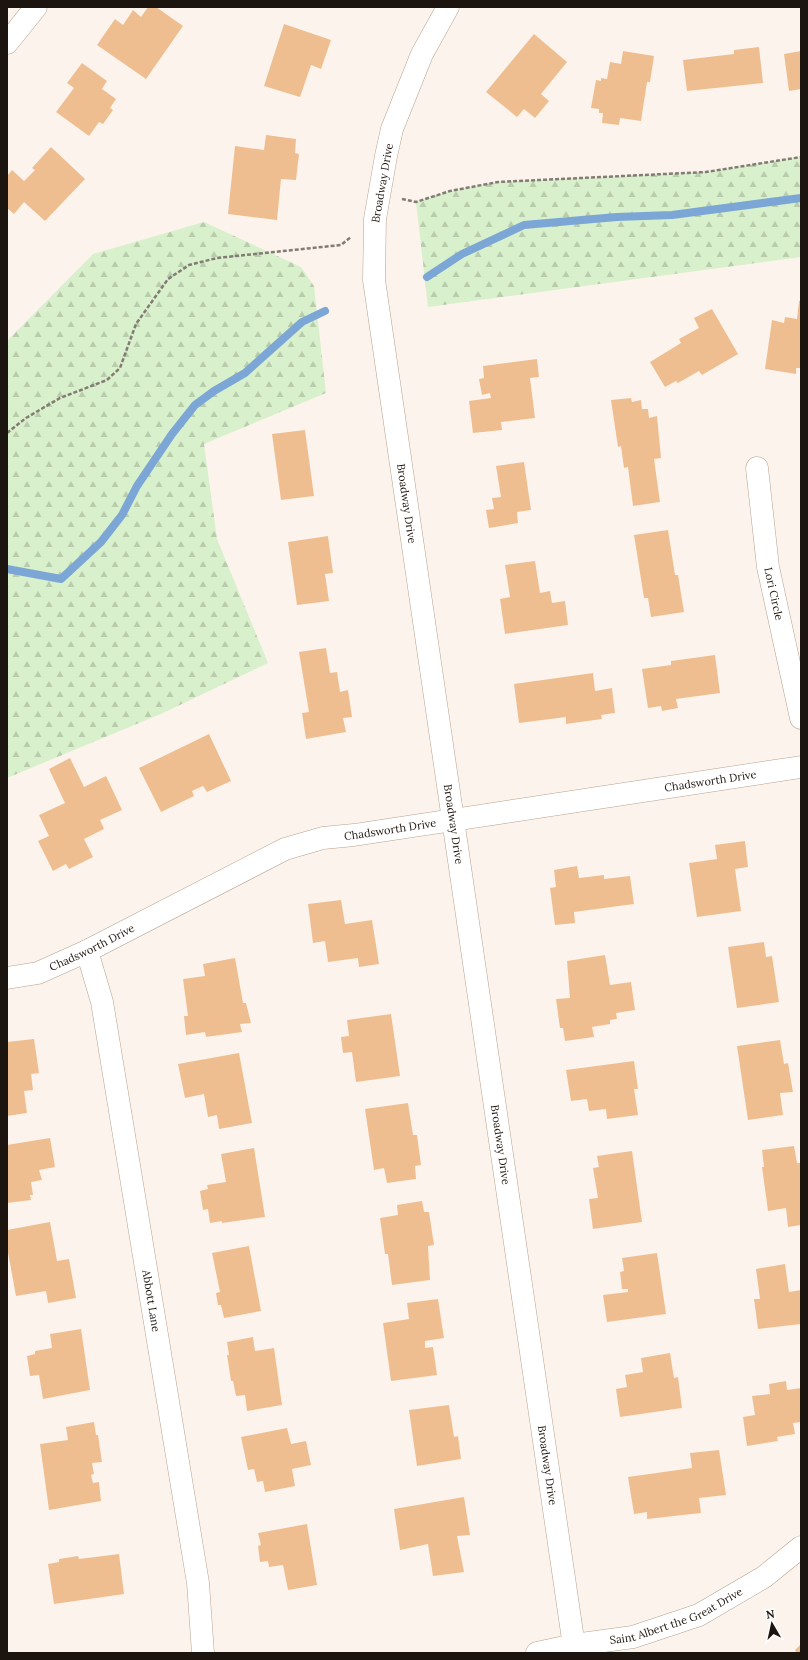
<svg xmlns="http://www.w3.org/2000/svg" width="808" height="1660" font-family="Lora,serif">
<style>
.forest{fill:url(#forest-firs)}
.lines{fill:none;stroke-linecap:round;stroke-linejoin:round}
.stream{stroke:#7ba6d5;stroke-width:8}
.building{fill:#efbe90}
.street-casing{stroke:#b5a290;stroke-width:23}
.path{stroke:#837b74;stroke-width:2.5;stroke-dasharray:4 2;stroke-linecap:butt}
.street{stroke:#fff;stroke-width:22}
.labels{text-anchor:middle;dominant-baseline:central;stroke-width:4;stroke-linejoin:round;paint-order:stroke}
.street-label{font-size:11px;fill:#1c150f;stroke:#fff}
</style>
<defs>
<pattern id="forest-firs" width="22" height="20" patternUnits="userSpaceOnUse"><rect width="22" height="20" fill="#d8f0cb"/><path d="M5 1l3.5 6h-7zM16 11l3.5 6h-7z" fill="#b9cdad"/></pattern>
</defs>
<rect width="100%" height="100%" fill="#fcf4ec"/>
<path class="forest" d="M801 157V257L428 307 416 202 450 191 498 182 706 172Z
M204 222 301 267 314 286 326 393 204 444 217 539 268 663 163 713 7 778V341L93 254Z"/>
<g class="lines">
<path class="stream" d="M427 277 462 254 524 225 617 217 672 215 801 198
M7 569 61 579 101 542 122 515 137 486 172 434 195 405 214 391 245 373 302 322 325 311"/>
</g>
<path class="building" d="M148 7H156L183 26 146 79 97 45 115 19 123 25 133 10 141 17Z
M284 24 331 40 321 69 311 65 300 97 264 86Z
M534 34 567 62 541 94 549 101 535 118 524 109 517 117 486 92Z
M759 47 763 83 687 91 683 60 734 54V50Z
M623 51 654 56 650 82H647L641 121 620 118 619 125 602 123 603 113H599V109L591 108 596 80 601 81V78L607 79 610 62 621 64Z
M801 51V89L789 91 784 54Z
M82 63 107 81 102 89 116 99 110 108 113 110 103 124 99 122 89 136 56 112 74 88 67 83Z
M266 135 296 139 295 153 299 154 296 180 281 179 277 220 228 214 235 146 264 150Z
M51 147 85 179 45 221 24 202 14 214 7 208V176L12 170 24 181 35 170 32 168Z
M799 301H801V368H796V374L765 369 772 320 784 323 785 317 797 319Z
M712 309 738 354 702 375 699 371 678 383 676 381 665 387 650 362 681 343 679 339 699 328 694 318Z
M537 359 539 377 530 378 535 418 501 422 502 430 473 433 469 401 491 398 490 393 482 395 479 379 484 378 483 366Z
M631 398 632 402 641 400 642 409H648L649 418 657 416 661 458 654 459 660 502 633 506 628 467 624 468 621 446 618 447 611 400Z
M305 430 314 496 281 500 272 434Z
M524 462 531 510 517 512 518 523 489 528 486 510 494 509 492 498 501 497 496 466Z
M668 530 675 575H678L684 612 651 617 648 598H644L634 535Z
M328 536 333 573 325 574 329 601 297 605 288 542Z
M535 561 540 593 550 591 552 603 565 601 568 625 505 634 500 599 510 597 505 565Z
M326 648 330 673 337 672 340 692 348 690 352 717 343 718 346 732 306 739 302 713 309 712 299 652Z
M715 655 720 693 676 699 678 708 662 711 661 706 648 708 642 669 671 665V661Z
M593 673 595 691 612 688 615 713 601 715 602 719 566 724V717L519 723 514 684Z
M209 734 231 781 207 792 203 786 192 791 194 796 161 812 139 768Z
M70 758 84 787 106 776 122 810 100 820 104 829 84 839 93 857 69 869 66 864 53 871 38 841 49 836 39 815 65 803 49 769Z
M745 841 748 867 735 869 741 911 697 917 689 863 717 859 715 845Z
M577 866 579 878 604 875V879L630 876 634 904 574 912 575 923 555 925 550 888 556 887 554 870Z
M341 900 345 924 372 920 379 964 359 967 358 958 328 962 325 941 313 943 308 904Z
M764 942 766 957 772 956 779 1002 737 1008 728 947Z
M605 955 610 985 631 982 635 1010 616 1013 617 1019 610 1020V1024L592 1027 594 1037 565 1041 563 1028H560L556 999 570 998 567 961Z
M235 958 243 1003H246L251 1023 240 1024 242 1032 206 1037 205 1032 186 1035 184 1016H188L183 979 205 976 203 964Z
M391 1014 400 1076 356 1082 352 1052 343 1053 341 1037 349 1036 347 1020Z
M34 1039 39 1073 31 1074 33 1090 24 1091 27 1113 7 1116V1042Z
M780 1040 784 1064 788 1063 793 1092 780 1093 783 1115 748 1120 737 1046Z
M239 1053 252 1123 219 1129 217 1115 208 1117 204 1094 185 1098 178 1064Z
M634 1061 638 1089H634L638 1115 607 1119 606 1109 589 1111 587 1099 571 1101 566 1070Z
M408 1103 413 1135H417L421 1165 415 1166 416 1179 387 1183 384 1168 374 1170 365 1109Z
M50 1138 55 1167 39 1170 42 1180 31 1182 33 1195H30L31 1200 7 1203V1145Z
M794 1146 797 1163H801V1225L788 1227 786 1208 768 1211 762 1167H764L762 1150Z
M254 1148 265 1217 222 1223V1221L210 1223 208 1209 203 1210 200 1191 208 1189 207 1185 226 1182 221 1154Z
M632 1151 642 1222 593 1229 589 1199 598 1198 593 1168 599 1167 597 1156Z
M422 1201 424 1212H429L434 1245 428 1246 430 1280 392 1285 388 1254H385L380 1218 398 1215 397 1205Z
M50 1222 57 1261 69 1259 76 1298 48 1303 46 1291 16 1296 7 1247V1230Z
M249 1246 261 1311 224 1318 221 1305H218L216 1293 220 1292 212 1253Z
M657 1253 666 1314 607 1322 603 1295 628 1292V1289H622L620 1272 624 1271 622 1258Z
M785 1264 789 1292 801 1290V1324L758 1329 754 1299H760L756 1269Z
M438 1299 444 1338 425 1341V1348L433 1347 437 1375 391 1381 383 1323 409 1319 407 1303Z
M81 1329 90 1390 43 1399 39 1375 30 1376 27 1356 35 1354V1351L52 1348 50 1334Z
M253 1337 255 1351 274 1348 282 1405 247 1411 245 1395 236 1396 233 1381H231L227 1355H229L227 1342Z
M670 1353 674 1378 678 1377 682 1408 620 1417 616 1389 627 1387 625 1375 643 1372 641 1358Z
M786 1381 787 1390 801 1388V1422L793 1423 795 1434 777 1437 778 1441 747 1446 743 1417 755 1415 752 1396 770 1394 769 1384Z
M449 1405 454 1437 458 1436 461 1459 417 1466 409 1410Z
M94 1422 96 1435H98L102 1462 92 1463 94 1474 91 1475 93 1483 99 1482 101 1501 49 1510 40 1444 68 1440 66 1427Z
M287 1428 291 1444 306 1441 311 1465 292 1469 295 1486 265 1492 263 1481 257 1482 254 1469 248 1470 241 1437Z
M719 1450 726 1495 699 1498 701 1513 647 1519V1512L634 1514 628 1477 692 1468 690 1453Z
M464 1497 470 1535 457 1536 464 1572 433 1576 428 1544 400 1550 394 1509Z
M307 1524 317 1585 288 1590 283 1565 269 1567 268 1561 260 1562 258 1546 261 1545 258 1533Z
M119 1554 124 1594 54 1604 48 1564 59 1562V1559L78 1556 79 1559Z
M801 1644V1653H797L795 1650Z"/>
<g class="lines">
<defs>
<g id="street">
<path id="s1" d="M448 7 422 54 392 129 386 156 375 219 374 280 575 1653"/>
<path d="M7 43 36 7"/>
<path id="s2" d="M757 468 768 567 801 718"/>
<path id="s3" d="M87 951 102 1002 198 1583 203 1653"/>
<path id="s4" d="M7 978 38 973 87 951 285 849 323 838 354 835 801 767"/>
<path id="s5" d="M537 1653 574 1645 633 1637 699 1615 764 1577 801 1547"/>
</g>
</defs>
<use href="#street" class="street-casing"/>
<path class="path" d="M402 199 416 202 450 191 498 182 706 172 801 157
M7 433 26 418 60 398 107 380 120 368 136 324 168 279 189 265 217 258 341 245 351 237"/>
<use href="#street" class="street"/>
</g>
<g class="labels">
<g class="street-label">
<text transform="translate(382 183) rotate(-80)">Broadway Drive</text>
<text stroke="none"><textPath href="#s1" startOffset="513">Broadway Drive</textPath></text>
<text stroke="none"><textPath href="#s2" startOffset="127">Lori Circle</textPath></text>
<text stroke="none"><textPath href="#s4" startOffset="739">Chadsworth Drive</textPath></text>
<text stroke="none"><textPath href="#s1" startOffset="837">Broadway Drive</textPath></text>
<text stroke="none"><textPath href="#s4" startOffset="415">Chadsworth Drive</textPath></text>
<text stroke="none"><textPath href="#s4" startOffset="91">Chadsworth Drive</textPath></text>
<text stroke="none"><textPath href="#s1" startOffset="1161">Broadway Drive</textPath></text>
<text stroke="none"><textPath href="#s3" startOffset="356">Abbott Lane</textPath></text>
<text stroke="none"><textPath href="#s1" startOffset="1485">Broadway Drive</textPath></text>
<text stroke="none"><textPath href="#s5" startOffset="145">Saint Albert the Great Drive</textPath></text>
</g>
</g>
<rect width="808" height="1660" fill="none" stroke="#1c150f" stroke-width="16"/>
<g transform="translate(772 1624) rotate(351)" stroke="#ffffff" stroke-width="3" paint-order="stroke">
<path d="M0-3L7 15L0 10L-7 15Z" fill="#1c150f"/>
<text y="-6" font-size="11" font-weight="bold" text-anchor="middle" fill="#1c150f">N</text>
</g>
</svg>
